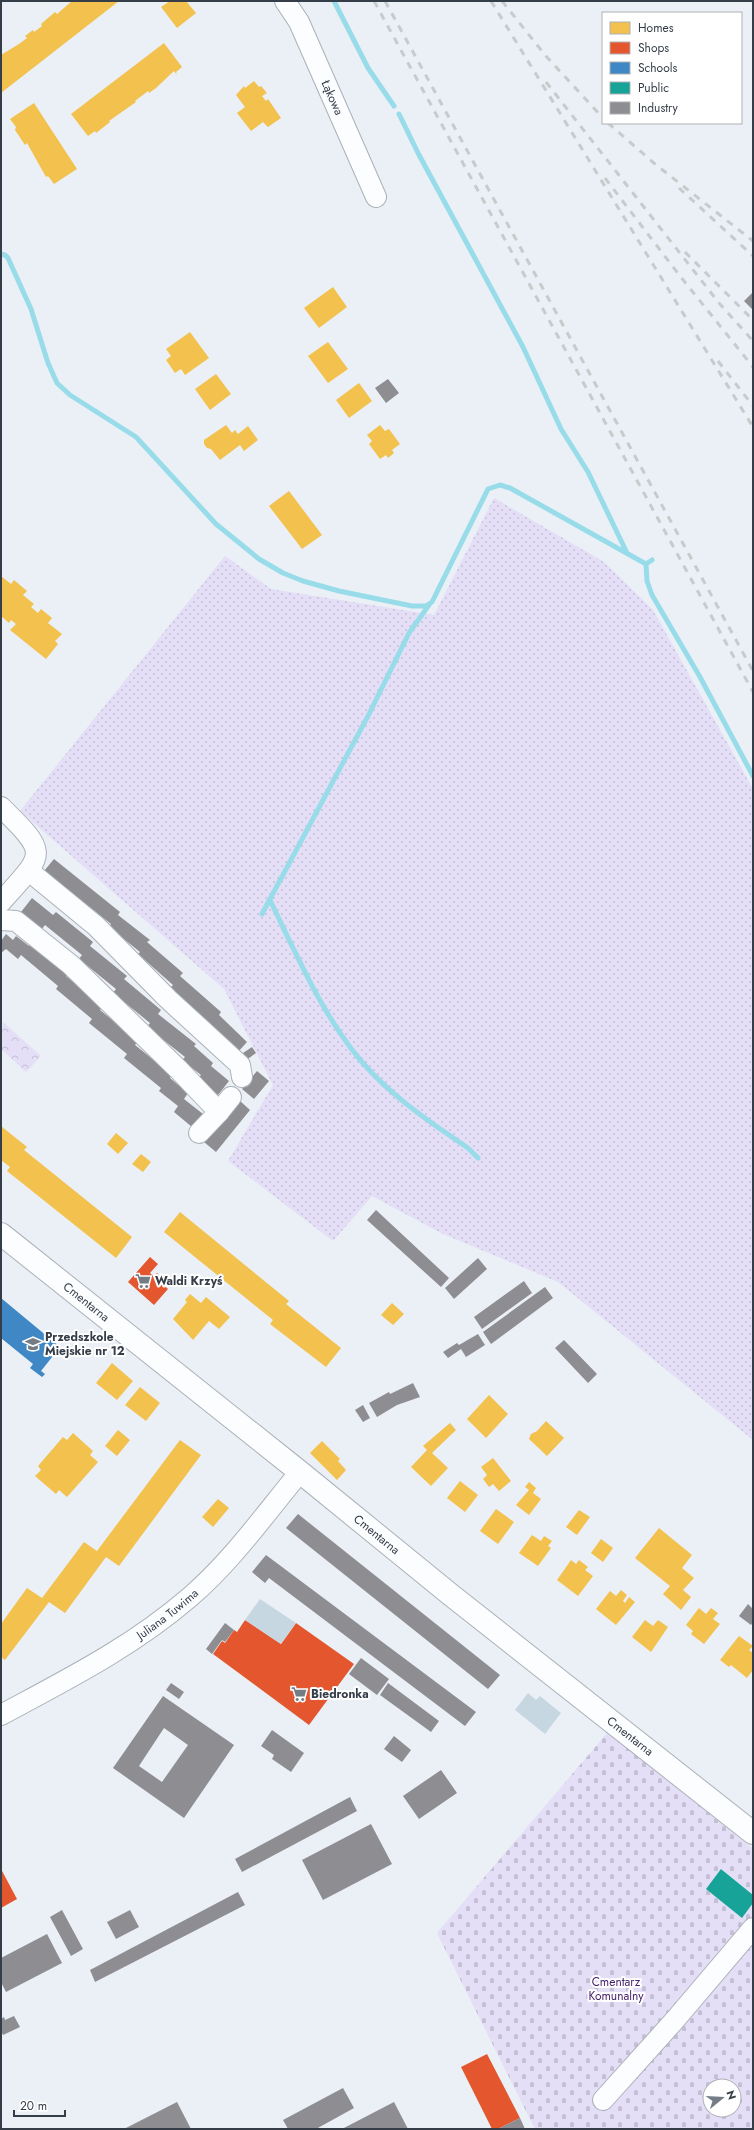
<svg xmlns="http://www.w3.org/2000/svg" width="754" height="2130" font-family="Jost,sans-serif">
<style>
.grass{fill:url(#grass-dots)}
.forest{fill:url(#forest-crowns)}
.cemetery{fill:url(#cemetery-stones);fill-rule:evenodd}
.homes{fill:#f2c14e}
.shops{fill:#e4572e}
.schools{fill:#3f88c5}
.public{fill:#17a398}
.industry{fill:#8d8d92;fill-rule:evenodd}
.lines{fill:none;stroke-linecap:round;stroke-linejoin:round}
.stream{stroke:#99dce9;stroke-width:5}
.building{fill:#c6d7e1}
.street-casing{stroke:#aab1b8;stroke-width:22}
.secondary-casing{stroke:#aab1b8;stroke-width:24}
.street{stroke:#fcfdfe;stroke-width:20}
.secondary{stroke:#fcfdfe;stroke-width:22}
.rail{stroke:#c8cacc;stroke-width:3;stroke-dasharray:7 7;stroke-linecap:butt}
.labels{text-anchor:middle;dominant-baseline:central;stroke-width:4;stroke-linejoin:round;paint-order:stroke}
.street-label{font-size:12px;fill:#353d48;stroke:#fff}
.poi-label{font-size:12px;font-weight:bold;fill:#353d48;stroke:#fff;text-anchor:start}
.park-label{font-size:12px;fill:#47246d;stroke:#fff}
</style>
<defs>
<pattern id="grass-dots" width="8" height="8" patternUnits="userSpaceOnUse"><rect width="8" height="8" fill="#e4def7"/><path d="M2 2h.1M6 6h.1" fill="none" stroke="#c4bfd5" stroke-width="1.8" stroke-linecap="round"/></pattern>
<pattern id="forest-crowns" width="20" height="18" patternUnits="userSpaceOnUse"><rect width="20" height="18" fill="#e4def7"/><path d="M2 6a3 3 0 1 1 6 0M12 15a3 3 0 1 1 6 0" fill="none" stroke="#c4bfd5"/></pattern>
<pattern id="cemetery-stones" width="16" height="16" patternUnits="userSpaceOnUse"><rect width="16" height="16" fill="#e4def7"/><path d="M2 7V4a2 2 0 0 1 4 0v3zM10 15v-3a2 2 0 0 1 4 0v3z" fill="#c4bfd5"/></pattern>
</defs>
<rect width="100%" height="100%" fill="#eaf0f6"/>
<path class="grass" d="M494 498 604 562 653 610 753 789V1440L558 1282 441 1233 372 1196 333 1241 228 1161 273 1085 224 989 20 811 225 556 271 589 434 615Z"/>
<path class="forest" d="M3 1022 41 1056 26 1072 1 1049Z"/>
<path class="cemetery" d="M608 1732 753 1849V1895L722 1869 706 1889 741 1917 753 1903V2129H535L437 1933ZM710 2086H734V2110H710Z"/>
<path class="homes" d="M72 1H119L1 93V55L19 44 27 38 25 36 33 30 34 32 42 26 41 24 55 12 57 14Z
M170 1H186L196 13 177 28 161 7Z
M164 43 182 67 176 72 177 75 174 71 156 88 149 93 148 91 135 101 136 102 109 121 110 122 96 133 95 131 88 136 71 114Z
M254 81 259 87 261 86 267 93 262 96 266 101 268 99 281 118 268 127 263 122 251 131 237 113 245 107 236 95 244 86 245 88Z
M34 103 77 169 54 184 48 176 46 177 27 143 25 145 15 130 16 127 10 119Z
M333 287 347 307 319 328 304 308Z
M190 332 209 358 185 375 181 369 175 373 166 360 171 356 166 349Z
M328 342 348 369 328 383 308 356Z
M216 374 231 394 210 410 195 389Z
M359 383 372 401 349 418 336 400Z
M226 425 232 433 235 430 238 434 248 426 258 440 244 451 240 445 220 460 211 449 207 448 204 444V440Z
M380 425 385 431 389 429 400 444 392 450 394 453 388 458 386 455 380 459 369 444 372 441 367 435Z
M289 491 322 535 302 549 269 506Z
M1 576 11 584 14 580 27 591 23 595 34 604 31 607 38 613 41 609 52 618 48 623 62 634 55 641 58 644 46 659 10 630 16 624 11 620 9 623 1 616Z
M1 1126 27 1147 24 1150 132 1237 116 1258 7 1171 10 1167 1 1160Z
M116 1133 128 1143 118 1154 107 1144Z
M141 1154 151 1162 143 1172 132 1164Z
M180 1212 289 1301 286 1304 341 1348 326 1367 270 1324 273 1320 164 1232Z
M190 1294 201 1303 206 1297 230 1317 219 1329 209 1321 193 1340 173 1319 187 1302 185 1300Z
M392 1303 404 1314 393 1325 381 1315Z
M112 1363 133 1381 117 1400 96 1383Z
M140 1387 160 1403 146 1421 125 1405Z
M489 1395 508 1414 486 1438 467 1419Z
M546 1421 564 1438 547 1456 529 1439 531 1434 537 1431Z
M450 1423 456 1430 432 1453 448 1468 431 1486 411 1467 427 1450 423 1446Z
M118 1430 130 1440 117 1456 105 1446Z
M73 1433 93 1451 90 1455 98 1462 67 1497 59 1490 56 1494 35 1476 41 1470 38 1466 63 1437 67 1440Z
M180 1440 201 1455 119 1566 106 1557 65 1613 49 1602 5 1660 1 1657V1624L27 1588 42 1598 84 1542 97 1551Z
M322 1441 340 1459 338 1461 346 1470 337 1480 310 1453Z
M493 1458 511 1481 499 1491 493 1484 489 1487 483 1479 487 1475 481 1467Z
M460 1481 478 1495 465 1512 447 1498Z
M529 1482 536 1488 533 1493 541 1499 529 1515 516 1505 529 1490 525 1487Z
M218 1499 229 1508 213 1527 202 1517Z
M496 1509 514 1522 498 1544 480 1531Z
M579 1510 590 1517 577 1535 566 1527Z
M659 1528 692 1555 682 1568 694 1578 683 1590 691 1597 681 1610 663 1594 670 1586 635 1558Z
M532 1535 541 1541 544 1536 552 1541 548 1546 551 1548 538 1566 519 1553Z
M601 1539 613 1548 603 1562 591 1553Z
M571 1560 576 1564 579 1560 588 1567 585 1570 593 1576 578 1596 557 1580Z
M621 1590 627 1595 623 1601 625 1603 629 1597 635 1602 616 1625 596 1609 610 1591 616 1596Z
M699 1608 706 1614 711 1608 718 1613 713 1619 720 1624 704 1644 691 1634 693 1631 686 1625Z
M645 1620 653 1626 658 1620 668 1627 651 1652 632 1637Z
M739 1636 753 1646 749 1650 753 1653V1670L747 1678 731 1665 729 1667 720 1660Z"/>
<path class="shops" d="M150 1257 158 1264 150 1273 154 1277 157 1273 162 1278 159 1281 168 1289 154 1305 128 1282Z
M245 1620 281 1644 296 1623 354 1664 309 1725 213 1654 222 1641 225 1643 234 1630 237 1632Z
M1 1869 17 1899 1 1908Z
M487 2054 520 2118 498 2129H492L461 2067Z"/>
<path class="schools" d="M1 1298 60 1347 41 1371 45 1374 42 1377 30 1368 33 1364 1 1338Z"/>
<path class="public" d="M721 1869 753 1895V1903L742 1918 706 1889Z"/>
<path class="industry" d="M753 292V310L744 301Z
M388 379 399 393 386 403 375 388Z
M54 859 120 912 118 915 150 940 147 942 183 973 180 976 221 1012 219 1015 247 1042 238 1052 210 1026 211 1024 170 988 173 985 138 954 140 952 109 927 111 924 44 871Z
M32 898 53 915 56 912 93 942 90 946 127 976 124 979 161 1010 158 1014 196 1044 194 1046 213 1063 211 1066 229 1081 218 1095 198 1078 201 1075 182 1060 185 1057 147 1027 150 1023 113 993 116 989 79 959 82 955 45 925 42 929 21 912Z
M6 934 13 940 16 936 29 946 32 942 69 972 66 976 103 1006 100 1010 138 1041 135 1045 172 1075 170 1078 188 1093 184 1099 203 1114 192 1127 174 1112 178 1106 159 1091 161 1088 124 1058 127 1054 89 1023 92 1019 56 989 58 986 21 955 18 959 6 949 1 953V941Z
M252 1047 256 1053 245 1061 240 1055Z
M257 1071 269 1081 254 1099 242 1089Z
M239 1100 250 1110 216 1152 204 1142Z
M376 1210 449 1278 441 1287 367 1220Z
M478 1258 487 1269 454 1299 445 1288Z
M524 1281 532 1293 482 1329 474 1317Z
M545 1287 553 1298 491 1344 483 1332Z
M478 1334 485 1345 466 1357 461 1349 448 1358 443 1352 457 1343 459 1345Z
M564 1340 597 1374 588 1383 555 1348Z
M413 1383 420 1397 397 1405 377 1417 369 1403 389 1392 390 1394Z
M363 1405 370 1418 363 1422 355 1410Z
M298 1514 500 1675 488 1689 286 1528Z
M266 1555 476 1712 465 1726 269 1578 265 1583 252 1572Z
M748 1604 753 1609V1622L751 1625 739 1616Z
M225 1623 234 1630 225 1642 222 1640 212 1654 206 1649Z
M361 1658 389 1679 377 1695 349 1674Z
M171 1683 184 1692 179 1699 166 1690Z
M388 1683 439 1721 431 1732 380 1695Z
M163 1696 234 1745 184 1818 113 1768ZM164 1728 188 1745 162 1782 139 1766Z
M272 1730 304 1753 291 1772 272 1759 274 1755 261 1746Z
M394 1736 411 1750 402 1762 384 1749Z
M441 1770 457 1793 419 1819 403 1796Z
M350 1797 357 1811 242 1872 235 1859Z
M371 1824 392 1864 323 1900 302 1860Z
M238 1892 245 1905 95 1982 90 1970Z
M62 1910 83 1949 71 1956 50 1917Z
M130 1910 139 1927 116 1939 107 1922Z
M47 1934 62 1963 6 1992 1 1982V1958Z
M14 2016 20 2027 3 2035 1 2031V2019L4 2017 5 2020Z
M343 2088 354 2108 316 2129H288L283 2120Z
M177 2102 191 2129H124Z
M394 2102 408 2129H342Z
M520 2118 525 2129H498Z"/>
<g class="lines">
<path class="stream" d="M334 1 368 68 394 106
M399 114 418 153 523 347 561 429 588 472 627 553
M1 254 5 255 8 258 31 309 48 363 57 383 70 395 136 437 216 524 259 559 283 573 303 581 339 591 412 606H426L432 602 488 489 500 485 510 488 646 564 652 560
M646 564 647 581 652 595 700 677 753 776
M270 900C297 956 328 1028 372 1073 400 1102 434 1125 468 1148L478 1158
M262 914 368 716 409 633 429 605"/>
</g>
<path class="building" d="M260 1599 296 1623 281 1644 245 1620Z
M528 1693 536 1700 540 1696 561 1713 545 1734 515 1710Z"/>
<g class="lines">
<defs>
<g id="street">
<path id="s1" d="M285 1 299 22 376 197"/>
<path d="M1 807C50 855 45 853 1 902"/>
<path d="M29 871 96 926 168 999 240 1065 242 1077"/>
<path d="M1 920 16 921 71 965 179 1070 219 1112 199 1133"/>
<path d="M219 1112 231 1097"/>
<path id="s2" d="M1 1715C68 1679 132 1647 190 1597 232 1561 265 1514 300 1472"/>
<path d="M603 2100 674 2021 753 1928"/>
</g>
<g id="secondary">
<path id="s3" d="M1 1234 300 1472 451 1595 753 1833"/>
</g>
</defs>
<use href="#street" class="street-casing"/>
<use href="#secondary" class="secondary-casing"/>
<use href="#street" class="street"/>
<use href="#secondary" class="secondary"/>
<path class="rail" d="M374 1 753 692
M385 1 753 671
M491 1 753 427
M502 1 545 55 603 118
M546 82 719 303 753 341
M608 123 655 164 753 241
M605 178 680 276 753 367
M679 188 753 256
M685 252 753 320
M718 361 753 406"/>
</g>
<defs>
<symbol id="supermarket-bare" viewBox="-9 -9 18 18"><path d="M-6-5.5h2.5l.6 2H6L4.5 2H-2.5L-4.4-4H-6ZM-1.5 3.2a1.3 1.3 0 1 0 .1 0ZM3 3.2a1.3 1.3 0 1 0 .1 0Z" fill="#747c85" stroke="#fff" stroke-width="2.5" paint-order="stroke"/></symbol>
<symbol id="school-bare" viewBox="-9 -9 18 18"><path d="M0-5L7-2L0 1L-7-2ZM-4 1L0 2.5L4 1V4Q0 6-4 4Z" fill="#747c85" stroke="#fff" stroke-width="2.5" paint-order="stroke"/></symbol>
</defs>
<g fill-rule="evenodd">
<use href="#supermarket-bare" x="132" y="1270" width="22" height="22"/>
<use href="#school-bare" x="22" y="1333" width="22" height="22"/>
<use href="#supermarket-bare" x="288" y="1683" width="22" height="22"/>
</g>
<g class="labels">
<g class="street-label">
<text stroke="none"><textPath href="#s1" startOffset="108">Łąkowa</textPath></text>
<text stroke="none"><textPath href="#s3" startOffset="109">Cmentarna</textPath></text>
<text stroke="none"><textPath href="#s3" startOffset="481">Cmentarna</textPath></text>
<text stroke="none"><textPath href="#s2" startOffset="195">Juliana Tuwima</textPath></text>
<text stroke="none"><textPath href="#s3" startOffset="805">Cmentarna</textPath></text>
</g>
<g class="poi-label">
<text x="155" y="1281">Waldi Krzyś</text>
<text x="45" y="1337">Przedszkole<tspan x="45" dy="14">Miejskie nr 12</tspan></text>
<text x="311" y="1694">Biedronka</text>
</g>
<g class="park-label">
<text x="616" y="1982">Cmentarz<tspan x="616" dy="14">Komunalny</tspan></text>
</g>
</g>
<rect width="754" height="2130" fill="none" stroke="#353d48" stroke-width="4"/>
<rect x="602" y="12" width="140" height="112" fill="#ffffff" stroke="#aeb1b6"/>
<rect x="610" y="22" width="20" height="12" fill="#f2c14e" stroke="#aeb1b6"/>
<text x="638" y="32" font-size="12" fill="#353d48">Homes</text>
<rect x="610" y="42" width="20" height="12" fill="#e4572e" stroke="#aeb1b6"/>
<text x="638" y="52" font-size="12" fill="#353d48">Shops</text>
<rect x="610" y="62" width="20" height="12" fill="#3f88c5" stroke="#aeb1b6"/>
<text x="638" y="72" font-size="12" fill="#353d48">Schools</text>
<rect x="610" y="82" width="20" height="12" fill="#17a398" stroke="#aeb1b6"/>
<text x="638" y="92" font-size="12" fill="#353d48">Public</text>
<rect x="610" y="102" width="20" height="12" fill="#8d8d92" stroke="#aeb1b6"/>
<text x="638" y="112" font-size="12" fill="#353d48">Industry</text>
<g transform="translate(722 2098) rotate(72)"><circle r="19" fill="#ffffff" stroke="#aeb1b6"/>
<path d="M0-3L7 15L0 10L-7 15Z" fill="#747c85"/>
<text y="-6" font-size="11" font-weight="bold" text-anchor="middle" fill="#353d48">N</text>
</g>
<path d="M14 2110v6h51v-6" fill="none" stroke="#353d48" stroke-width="2"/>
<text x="20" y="2110" font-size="12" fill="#353d48" stroke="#ffffff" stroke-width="3" paint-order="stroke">20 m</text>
</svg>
